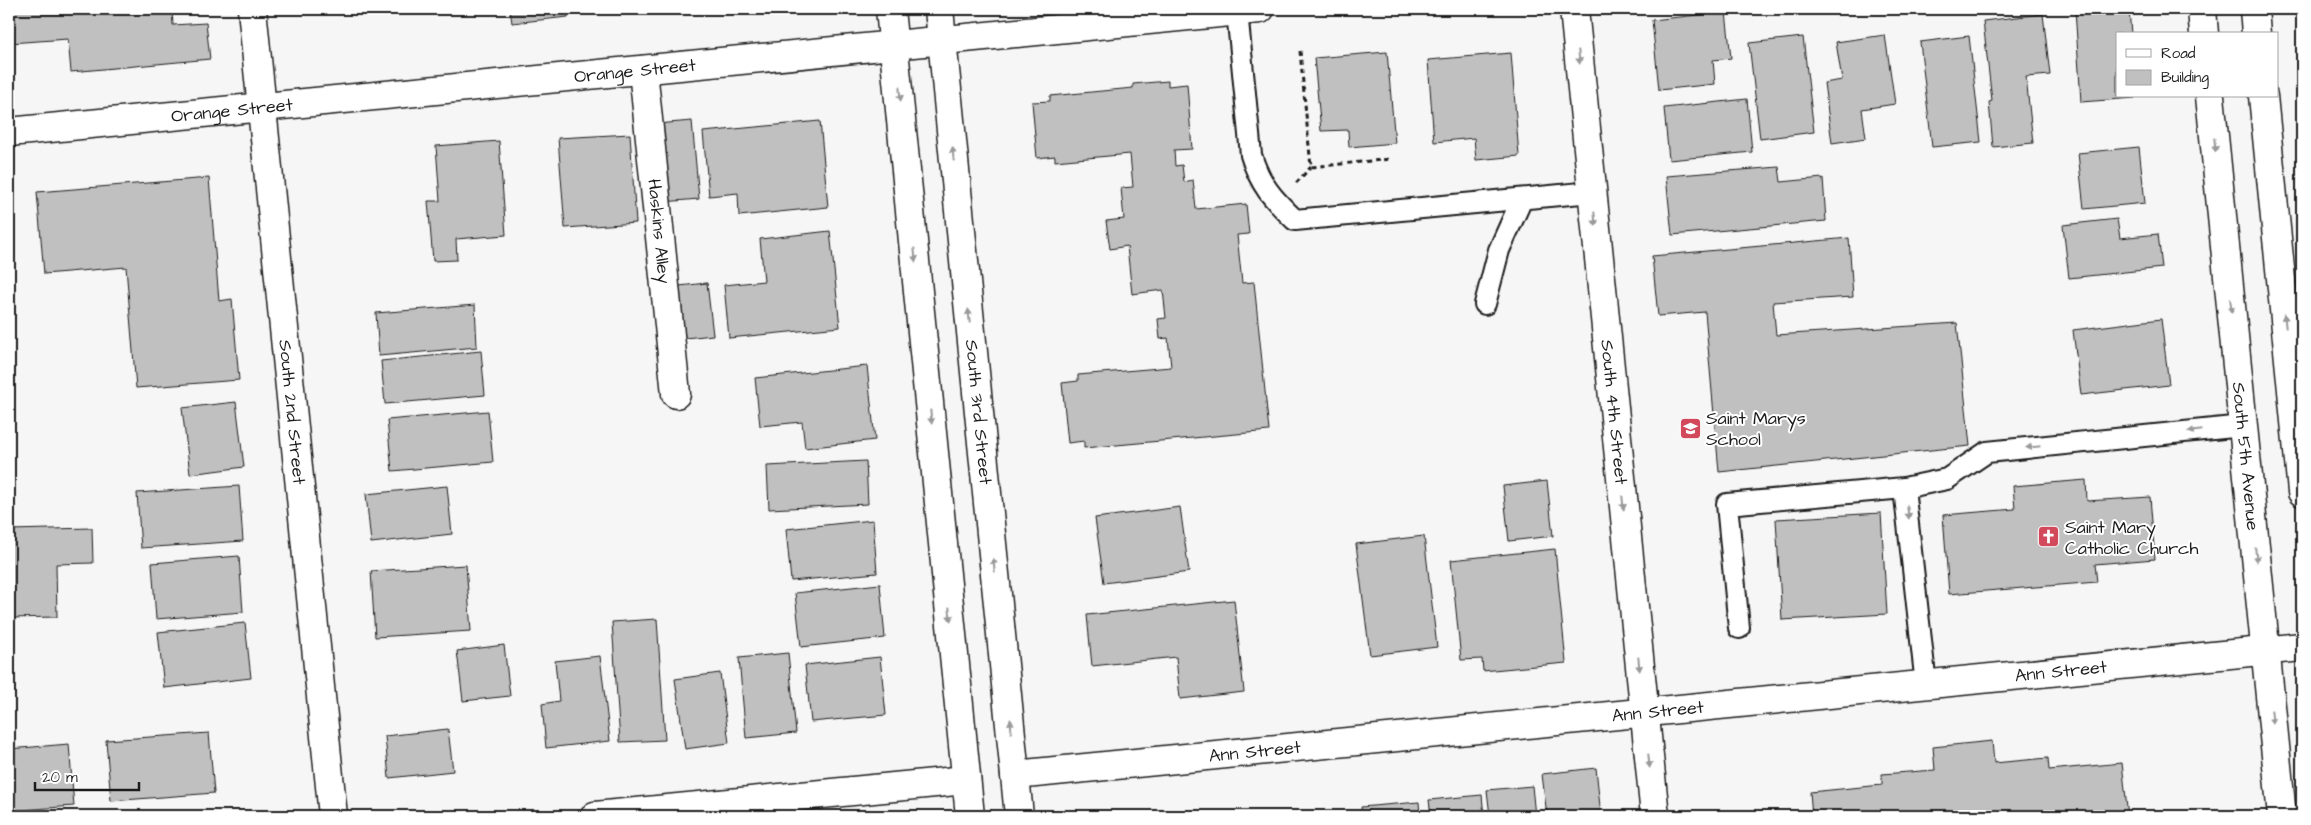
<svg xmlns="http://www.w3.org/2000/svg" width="2311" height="825" font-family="'Architects Daughter',sans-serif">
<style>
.building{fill:#c0c0c0;stroke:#1c1c1c}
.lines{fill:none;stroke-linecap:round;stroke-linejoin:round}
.service-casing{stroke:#1c1c1c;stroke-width:24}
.minor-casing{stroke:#1c1c1c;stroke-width:31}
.tertiary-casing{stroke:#1c1c1c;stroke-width:31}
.primary-casing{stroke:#1c1c1c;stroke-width:31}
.path{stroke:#1c1c1c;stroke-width:3;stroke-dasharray:5 4;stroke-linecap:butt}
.service{stroke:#fff;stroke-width:20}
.minor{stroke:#fff;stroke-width:28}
.tertiary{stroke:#fff;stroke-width:28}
.primary{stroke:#fff;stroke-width:28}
.oneway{fill:#999}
.labels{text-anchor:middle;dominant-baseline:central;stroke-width:4;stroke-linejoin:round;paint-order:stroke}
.street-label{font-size:18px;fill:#1c1c1c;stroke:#fff}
.poi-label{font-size:18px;fill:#1c1c1c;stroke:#fff;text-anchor:start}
</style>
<rect width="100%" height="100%" fill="#f6f6f6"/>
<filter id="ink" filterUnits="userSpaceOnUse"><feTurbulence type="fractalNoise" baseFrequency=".02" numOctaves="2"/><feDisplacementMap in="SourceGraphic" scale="10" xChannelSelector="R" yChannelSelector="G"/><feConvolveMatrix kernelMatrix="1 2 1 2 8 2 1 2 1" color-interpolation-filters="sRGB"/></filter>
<g filter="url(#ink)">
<path class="building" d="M9 9H172L173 25 206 23 210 59 71 72 68 39 9 43Z
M510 9H567L568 17 512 23Z
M2075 9H2129L2131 34H2117V96H2135V98L2081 102Z
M1726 12 1731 58 1713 60 1715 84 1659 90 1652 20Z
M2043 14 2050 75 2026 77 2033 143 1993 147 1989 102 1992 101 1983 21Z
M1885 35 1895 104 1862 109 1866 138 1832 143 1824 83 1842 80 1836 42Z
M1969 36 1981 142 1932 147 1920 42Z
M1803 37 1814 132 1760 139 1749 43Z
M1387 52 1395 143 1349 147 1348 130 1321 131 1314 58Z
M1511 53 1519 156 1476 160 1474 138 1434 142 1428 60Z
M1168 81V86L1187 84 1192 149 1174 150 1175 166 1182 165 1184 182 1193 180 1196 209 1246 204 1249 234 1237 235 1242 283 1254 282 1269 431 1084 448V441L1068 443 1062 383 1078 381V375L1171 367 1168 338 1160 339 1158 319 1166 318 1163 290 1132 294 1127 246 1110 249 1106 221 1124 219 1121 188 1133 187 1130 154 1055 161V156L1037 158 1032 102 1050 101V96L1133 88V84Z
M1747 99 1752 152 1669 160 1664 108Z
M692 121 699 199 663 202 657 124Z
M820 121 828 207 739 216 738 193 709 196 703 132Z
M630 134 636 223 565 228 558 138Z
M499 141 506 235 456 239 457 260 433 261 428 201H440L436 146Z
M2139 147 2145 203 2084 209 2078 153Z
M1779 167 1781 182 1823 178 1826 221 1672 235 1666 176Z
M209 178 219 301 232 299 239 380 136 388 126 267 44 274 37 192Z
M2117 219 2120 238 2158 234 2162 268 2069 278 2063 225Z
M830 231 840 327 729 338 724 285 764 281 760 239Z
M1849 238 1853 297 1773 302 1776 335 1957 323 1970 446 1719 472 1705 312 1658 316 1652 256Z
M707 283 713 335 685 338 679 286Z
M475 305 477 347 379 356 376 313Z
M2161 319 2169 385 2081 395 2073 330Z
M481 351 485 395 385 404 381 361Z
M867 366 875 440 805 448 802 422 760 426 755 378Z
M236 402 244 467 190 474 182 408Z
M488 411 493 462 392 471 387 420Z
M866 461 868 504 769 509 767 466Z
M2086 480 2087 501 2150 497 2155 559 2095 564 2097 582 1949 594 1943 515 2015 509 2013 486Z
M1547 481 1553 536 1509 541 1503 486Z
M239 486 243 541 141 548 137 493Z
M447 486 452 534 371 543 366 494Z
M1180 507 1189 572 1104 583 1095 518Z
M1881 513 1887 614 1782 620 1776 519Z
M873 520 877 573 791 581 786 529Z
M92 528 93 563 56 564 57 617 9 618V530Z
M1424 536 1437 647 1370 655 1356 544Z
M1555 549 1566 663 1483 671 1482 659 1461 660 1451 560Z
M239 556 243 612 156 619 152 563Z
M466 565 471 631 375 637 371 571Z
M880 584 885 638 801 647 795 593Z
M1234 600 1244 692 1180 699 1176 657 1092 666 1087 615Z
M657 619 665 740 620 742 612 622Z
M245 623 251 678 164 688 158 632Z
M504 645 510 696 463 701 457 651Z
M788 653 796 733 746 738 739 658Z
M600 656 610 741 546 748 542 704 559 701 555 661Z
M880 657 886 715 811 722 805 665Z
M720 673 729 743 685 749 675 679Z
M448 729 453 771 389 778 385 736Z
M209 733 214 793 111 801 106 740Z
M1992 741 1994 763 2048 758 2049 770 2122 763 2128 816H1812L1810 792 1882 785V774L1935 770 1933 747Z
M69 744 74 806 9 811V749Z
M1596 768 1601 816H1547L1542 774Z
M1532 786 1535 816H1490L1487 790Z
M1482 795 1484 816H1431L1429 800Z
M1419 802 1420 816H1362L1361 807Z"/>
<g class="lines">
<defs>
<path id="service" d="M1237 11 1251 155C1260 185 1273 199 1295 220L1592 192
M1485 304 1499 250 1522 199
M1739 628 1727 504 1904 488
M1926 685 1904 488 1947 479 1987 452 2243 426"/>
<g id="minor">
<path id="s1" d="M252 9 333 816"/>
<path id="s2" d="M1574 9 1655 816"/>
<path id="s3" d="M643 70 676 394"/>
<path id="s4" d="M9 132 1260 9"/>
<path id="s5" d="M1015 775 2302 647"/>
<path d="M595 816 966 780"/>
</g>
<g id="tertiary">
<path d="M2202 9 2204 34"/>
<path d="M2254 9 2256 34"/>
<path id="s6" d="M2210 96 2282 816"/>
<path d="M2263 96 2302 492"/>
</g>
<g id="primary">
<path d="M890 9 970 816"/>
<path id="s7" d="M939 9 1019 816"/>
</g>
</defs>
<use href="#service" class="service-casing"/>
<use href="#minor" class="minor-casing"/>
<use href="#tertiary" class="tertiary-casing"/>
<use href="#primary" class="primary-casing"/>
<path class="path" d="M1300 51 1311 167 1391 159
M1296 183 1311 167"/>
<use href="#service" class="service"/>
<use href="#minor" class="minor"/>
<use href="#tertiary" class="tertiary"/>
<use href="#primary" class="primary"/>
</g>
<defs><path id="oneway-solid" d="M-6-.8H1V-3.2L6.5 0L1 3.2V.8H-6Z" transform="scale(1.25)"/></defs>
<g class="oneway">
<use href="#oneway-solid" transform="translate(1579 57) rotate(84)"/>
<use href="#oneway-solid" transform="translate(900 94) rotate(84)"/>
<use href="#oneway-solid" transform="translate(2215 145) rotate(84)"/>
<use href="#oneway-solid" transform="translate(953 154) rotate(-96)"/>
<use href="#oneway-solid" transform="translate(1595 219) rotate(84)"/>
<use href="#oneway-solid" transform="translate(915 255) rotate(84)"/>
<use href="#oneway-solid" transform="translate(2231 306) rotate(84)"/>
<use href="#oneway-solid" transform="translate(969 316) rotate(-96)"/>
<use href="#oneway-solid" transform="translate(2285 321) rotate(-96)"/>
<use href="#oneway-solid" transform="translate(931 417) rotate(84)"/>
<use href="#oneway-solid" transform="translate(2195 431) rotate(174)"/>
<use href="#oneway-solid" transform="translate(2033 447) rotate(174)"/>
<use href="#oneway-solid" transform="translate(1623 503) rotate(84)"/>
<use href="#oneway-solid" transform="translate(1908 512) rotate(82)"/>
<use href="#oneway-solid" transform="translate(2256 555) rotate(84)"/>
<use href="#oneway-solid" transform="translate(994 565) rotate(-96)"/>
<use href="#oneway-solid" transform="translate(950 614) rotate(84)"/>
<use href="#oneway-solid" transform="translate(1639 664) rotate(84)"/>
<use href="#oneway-solid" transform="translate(2272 717) rotate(84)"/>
<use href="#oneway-solid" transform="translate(1011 726) rotate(-95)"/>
<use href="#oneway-solid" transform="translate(1649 761) rotate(84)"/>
</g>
</g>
<defs>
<symbol id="school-square" viewBox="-11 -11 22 22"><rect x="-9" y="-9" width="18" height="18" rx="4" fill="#d1495b" stroke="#fff"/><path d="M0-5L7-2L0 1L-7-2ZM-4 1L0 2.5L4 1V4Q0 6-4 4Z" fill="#fff"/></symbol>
<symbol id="church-square" viewBox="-11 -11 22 22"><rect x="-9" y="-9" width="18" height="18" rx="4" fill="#d1495b" stroke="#fff"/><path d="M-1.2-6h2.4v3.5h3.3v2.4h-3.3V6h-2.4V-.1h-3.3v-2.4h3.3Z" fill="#fff"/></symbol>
</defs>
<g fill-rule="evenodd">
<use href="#school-square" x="1678" y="416" width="25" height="25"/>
<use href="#church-square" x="2036" y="524" width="25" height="25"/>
</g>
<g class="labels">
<g class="street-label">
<text stroke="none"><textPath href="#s4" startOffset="629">Orange Street</textPath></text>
<text stroke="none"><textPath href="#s4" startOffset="224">Orange Street</textPath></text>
<text stroke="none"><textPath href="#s3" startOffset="162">Haskins Alley</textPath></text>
<text stroke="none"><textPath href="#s1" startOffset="405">South 2nd Street</textPath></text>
<text stroke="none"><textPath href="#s7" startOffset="405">South 3rd Street</textPath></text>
<text stroke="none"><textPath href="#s2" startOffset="405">South 4th Street</textPath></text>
<text stroke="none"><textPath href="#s6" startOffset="362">South 5th Avenue</textPath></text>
<text stroke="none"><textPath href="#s5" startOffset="1051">Ann Street</textPath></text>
<text stroke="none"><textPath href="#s5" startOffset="646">Ann Street</textPath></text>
<text stroke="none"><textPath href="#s5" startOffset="241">Ann Street</textPath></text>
</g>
<g class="poi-label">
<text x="1706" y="418">Saint Marys<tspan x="1706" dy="21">School</tspan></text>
<text x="2065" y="527">Saint Mary<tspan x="2065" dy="21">Catholic Church</tspan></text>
</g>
</g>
<rect width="2311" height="825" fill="none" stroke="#fff" stroke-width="30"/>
<rect x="15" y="15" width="2281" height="795" fill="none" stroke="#1c1c1c" stroke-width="2" filter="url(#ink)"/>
<rect x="2116" y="32" width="162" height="65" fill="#ffffff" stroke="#a4a4a4"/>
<rect x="2126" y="49" width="25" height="8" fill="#ffffff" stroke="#a4a4a4"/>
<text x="2161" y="58" font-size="15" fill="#1c1c1c">Road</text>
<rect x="2126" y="70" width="25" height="15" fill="#c0c0c0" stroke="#a4a4a4"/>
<text x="2161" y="82" font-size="15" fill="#1c1c1c">Building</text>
<path d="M35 782v8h104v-8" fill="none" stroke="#1c1c1c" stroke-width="2.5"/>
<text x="42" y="782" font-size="15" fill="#1c1c1c" stroke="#ffffff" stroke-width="4" paint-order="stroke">20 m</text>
</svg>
